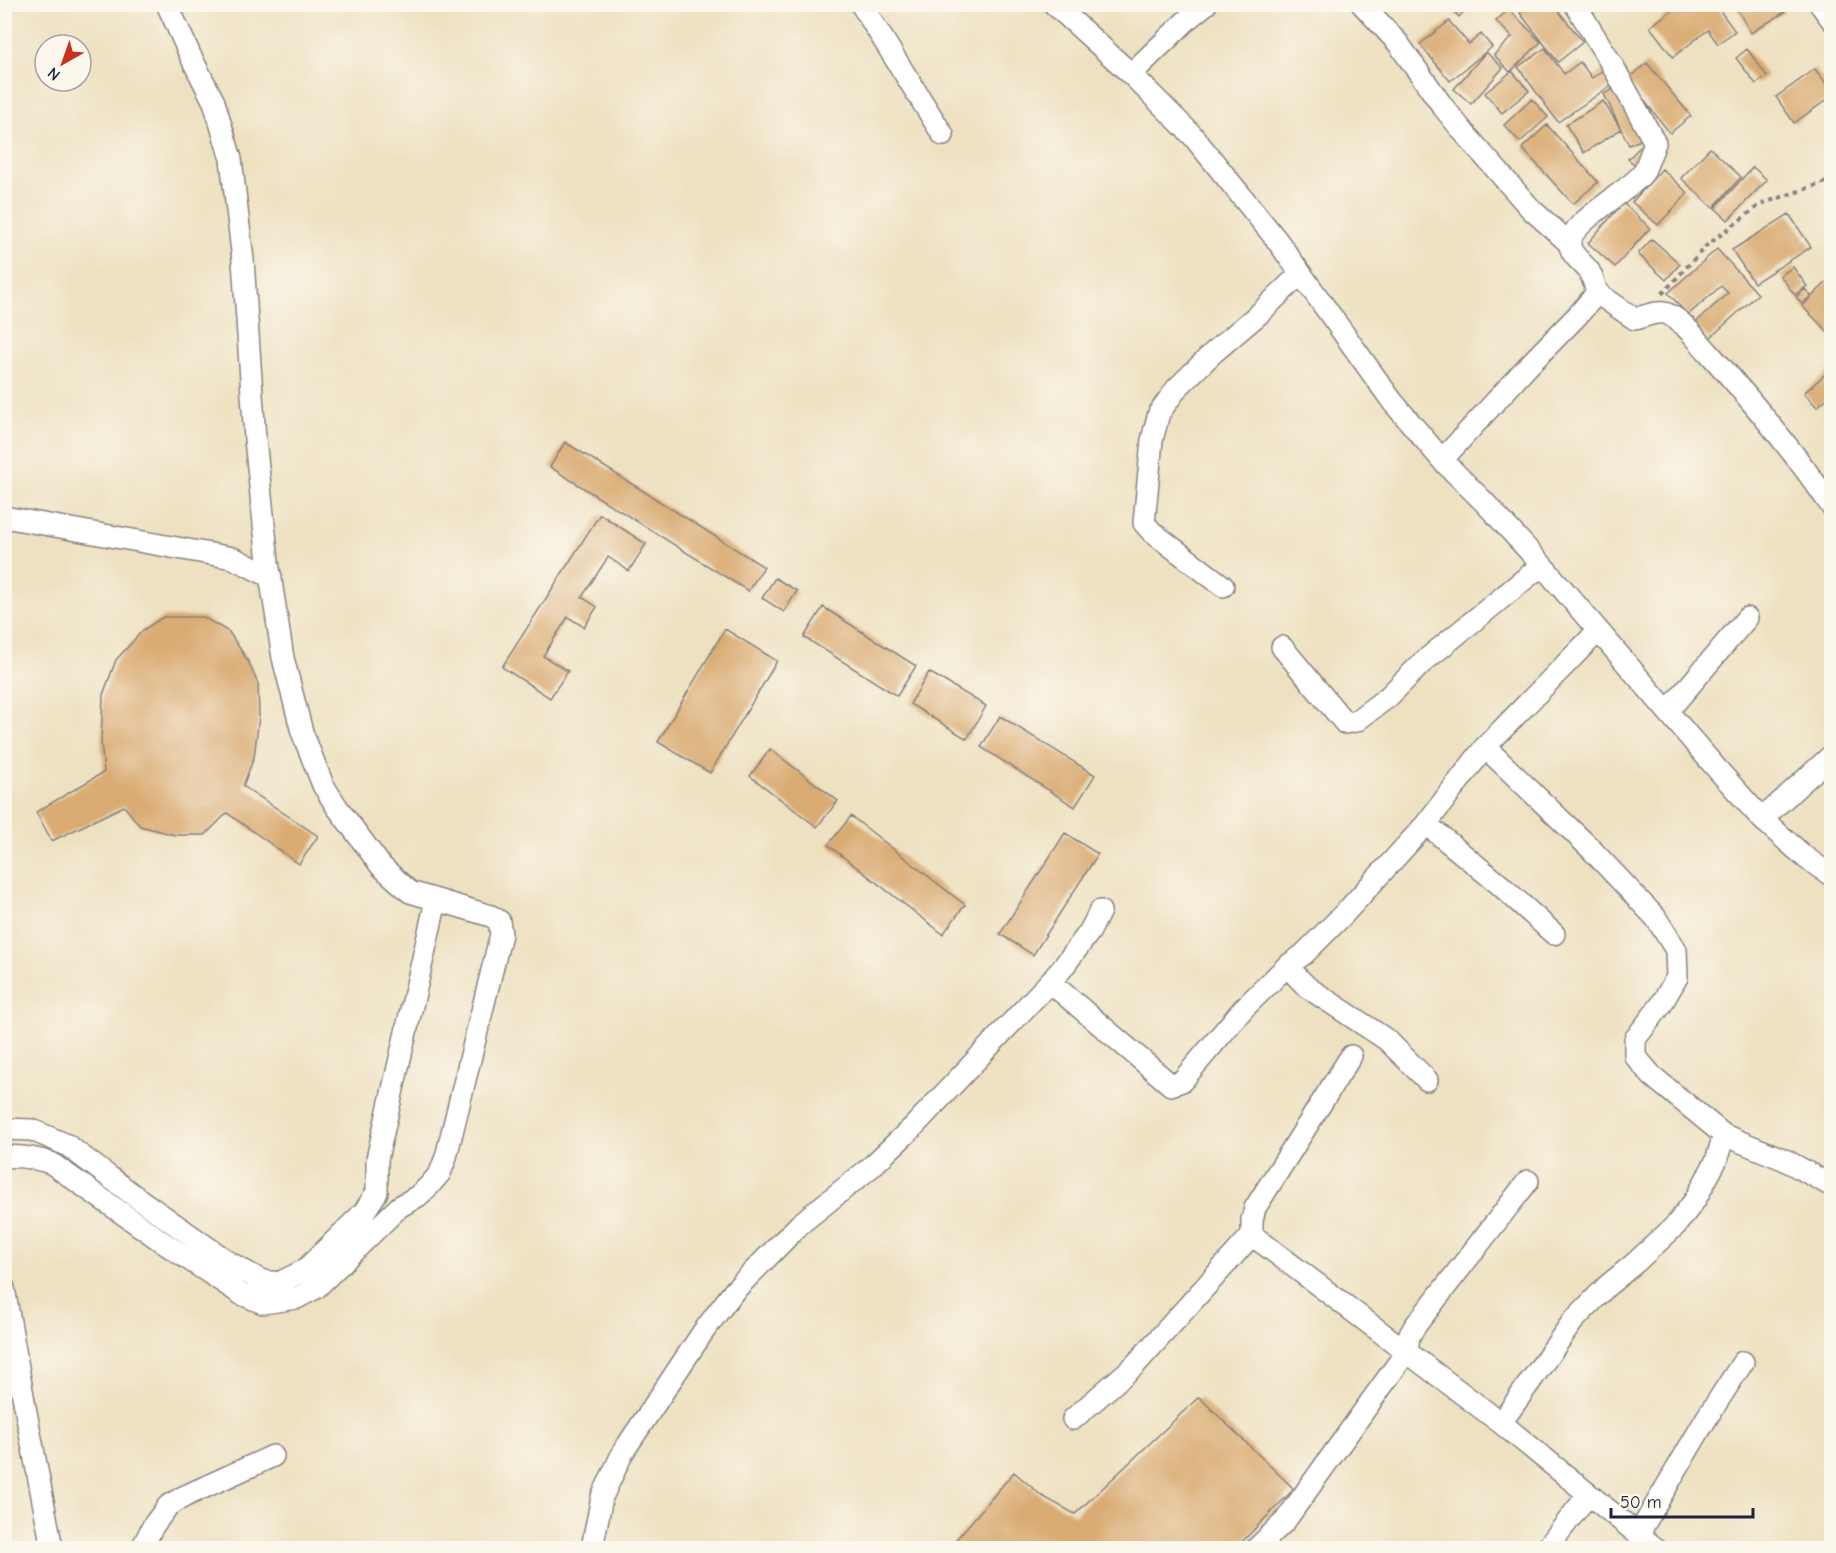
<svg xmlns="http://www.w3.org/2000/svg" width="1836" height="1553" font-family="'Comic Neue',sans-serif">
<style>
.building{fill:#daac73}
.lines{fill:none;stroke-linecap:round;stroke-linejoin:round}
.minor-casing{stroke:#88827e;stroke-width:24}
.path{stroke:#88827e;stroke-width:4;stroke-dasharray:4.5 4.5;stroke-linecap:butt}
.minor{stroke:#fff;stroke-width:21}
</style>
<rect width="100%" height="100%" fill="#fbf7ec"/>
<filter id="ink" filterUnits="userSpaceOnUse"><feTurbulence type="fractalNoise" baseFrequency=".0167" numOctaves="2"/><feDisplacementMap in="SourceGraphic" scale="12" xChannelSelector="R" yChannelSelector="G"/><feConvolveMatrix kernelMatrix="1 2 1 2 8 2 1 2 1" color-interpolation-filters="sRGB"/></filter>
<filter id="wash" filterUnits="userSpaceOnUse"><feTurbulence type="fractalNoise" baseFrequency=".008" numOctaves="4" result="noise"/><feDisplacementMap in="SourceGraphic" scale="24" xChannelSelector="R" yChannelSelector="G"/><feGaussianBlur stdDeviation="1.35" result="paint"/><feColorMatrix in="noise" values="0 0 0 0 0 0 0 0 0 0 0 0 0 0 0 0 0 1.4 0 .05"/><feComposite in="paint" operator="in"/></filter>
<g filter="url(#wash)">
<rect width="100%" height="100%" fill="#eee1c1"/>
<g id="blocks">
<path class="building" d="M1446 4H1471L1459 17Z
M1530 4H1553L1583 42 1558 62 1520 13Z
M1680 4H1715L1735 31 1718 44 1708 30 1673 57 1650 27Z
M1734 4H1780L1785 12 1751 33Z
M1509 9 1541 42 1510 72 1494 55 1512 37 1496 21Z
M1449 21 1469 44 1481 34 1492 47 1450 81 1420 44Z
M1545 48 1564 74 1580 62 1592 78 1606 68 1616 82 1558 122 1518 67Z
M1747 49 1767 76 1756 84 1736 58Z
M1486 52 1503 68 1471 104 1454 89Z
M1647 63 1691 116 1670 133 1627 79Z
M1815 69 1832 91V96L1794 123 1776 97Z
M1512 71 1529 91 1502 113 1485 93Z
M1620 86 1645 138 1629 145 1621 129 1584 153 1566 125 1603 101 1621 129 1604 94Z
M1532 99 1548 117 1520 142 1504 125Z
M1547 125 1598 182 1573 204 1522 148Z
M1643 144 1649 150 1635 165 1628 159Z
M1710 148 1741 177 1713 208 1681 178Z
M1753 167 1767 180 1728 220 1715 208Z
M1662 169 1688 193 1658 225 1632 202Z
M1623 203 1650 228 1615 267 1588 243Z
M1789 214 1811 247 1754 283 1732 250Z
M1652 239 1680 264 1666 280 1638 254Z
M1717 249 1758 294 1709 339 1694 324 1728 293 1721 286 1688 315 1668 293Z
M1793 267 1807 286 1795 295 1780 276Z
M1830 279 1832 280V330L1829 333 1802 306Z
M1805 289 1811 296 1802 304 1796 297Z
M1832 368V394L1817 407 1804 393Z
M565 442 764 567 748 591 550 467Z
M600 514 646 544 629 571 608 557 582 597 597 607 584 627 568 617 543 656 568 671 550 698 502 667Z
M775 578 797 591 784 612 762 598Z
M823 607 916 666 897 696 804 637Z
M163 617H203L229 632 248 661 258 684 259 717 254 757 243 786 318 836 299 864 227 813 205 835H175L140 826 124 806 52 841 36 812 104 772 101 742 103 695 116 660 143 630Z
M725 629 777 661 710 773 658 742Z
M929 672 986 706 967 739 910 704Z
M1000 716 1095 775 1075 807 981 747Z
M770 749 838 801 817 827 750 776Z
M851 816 965 905 943 934 828 845Z
M1065 833 1098 854 1033 955 1000 934Z
M1199 1397 1294 1489 1236 1548H962L954 1542 1014 1472 1042 1496 1075 1514Z"/>
</g>
</g>
<g filter="url(#ink)">
<use href="#blocks" fill-opacity="0" stroke="#88827e" stroke-width="1.5"/>
<g class="lines">
<defs>
<path id="minor" d="M861 4 943 135
M1054 4 1131 74 1192 135 1276 239 1392 401 1442 460 1486 504 1542 565 1717 769 1762 819 1806 858 1832 876
M1362 4 1398 43 1444 108 1466 135 1531 209 1569 243
M1575 4 1614 68 1655 143C1652 150 1646 168 1643 173 1630 191 1566 224 1570 246 1572 256 1583 263 1589 271 1593 278 1595 285 1597 293
M1820 4 1832 20
M1131 74 1189 18 1206 4
M1442 460 1527 367 1578 315 1597 293 1635 319C1645 316 1660 309 1670 315 1686 324 1697 340 1709 353 1753 402 1795 453 1832 507
M4 517 233 558 271 577
M1223 586 1152 532 1144 523 1152 440 1159 413 1177 388 1214 352 1260 313 1300 274
M1282 647 1345 723 1356 721 1388 697 1423 662 1542 565
M1668 711 1747 618
M1485 747 1590 848 1656 918 1676 950 1677 977 1661 1005 1635 1039V1056L1652 1076 1724 1135 1785 1160 1832 1186
M1762 819 1832 755
M1426 824 1499 884 1554 934
M1050 982 1171 1085 1182 1081 1243 1009 1287 966
M1427 1080 1387 1040 1307 987 1287 966 1304 954 1344 914 1426 824 1485 747 1598 631
M4 1129 32 1130 67 1145 136 1197 230 1263 262 1281 279 1283 305 1270 364 1212 377 1192V1159L436 901
M4 1157C21 1155 35 1158 51 1163L164 1243 241 1294 263 1303 297 1298 316 1288 399 1207 418 1196 428 1187 440 1173 446 1157 501 934 499 921 491 916 410 892 381 866 337 807 323 785 302 732 283 658 268 562 255 439 243 260 231 159 214 102 191 57 167 4
M1252 1235 1501 1423 1655 1548
M4 1288 25 1407 52 1548
M1073 1419 1134 1366 1252 1235V1220L1255 1208 1351 1056
M1501 1423 1573 1321 1607 1286 1635 1263 1676 1225 1695 1200 1716 1161 1724 1135
M1638 1535 1706 1419 1743 1362
M142 1548 153 1526 168 1506 183 1497 273 1456
M592 1548 602 1497 623 1452 703 1332 734 1291 800 1224 871 1167 914 1126 1061 970 1090 931 1100 911
M1257 1548 1285 1521 1407 1351 1409 1336 1415 1326 1528 1181
M1547 1548 1588 1495"/>
</defs>
<use href="#minor" class="minor-casing"/>
<path class="path" d="M1662 294 1706 246 1761 204 1832 180"/>
<use href="#minor" class="minor"/>
</g>
</g>
<rect width="1836" height="1553" fill="none" stroke="#fbf7ec" stroke-width="24"/>
<g transform="translate(63 63) rotate(220)"><circle r="28" fill="#fbf7ec" stroke="#a4a2a5" stroke-width="1.5"/>
<path d="M0-4.5L10 22L0 15L-10 22Z" fill="#c8321e"/>
<text y="-9" font-size="16" font-weight="bold" text-anchor="middle" fill="#22223b">N</text>
</g>
<path d="M1611 1508v9h142v-9" fill="none" stroke="#22223b" stroke-width="3"/>
<text x="1620" y="1508" font-size="18" fill="#22223b" stroke="#fbf7ec" stroke-width="4.5" paint-order="stroke">50 m</text>
</svg>
